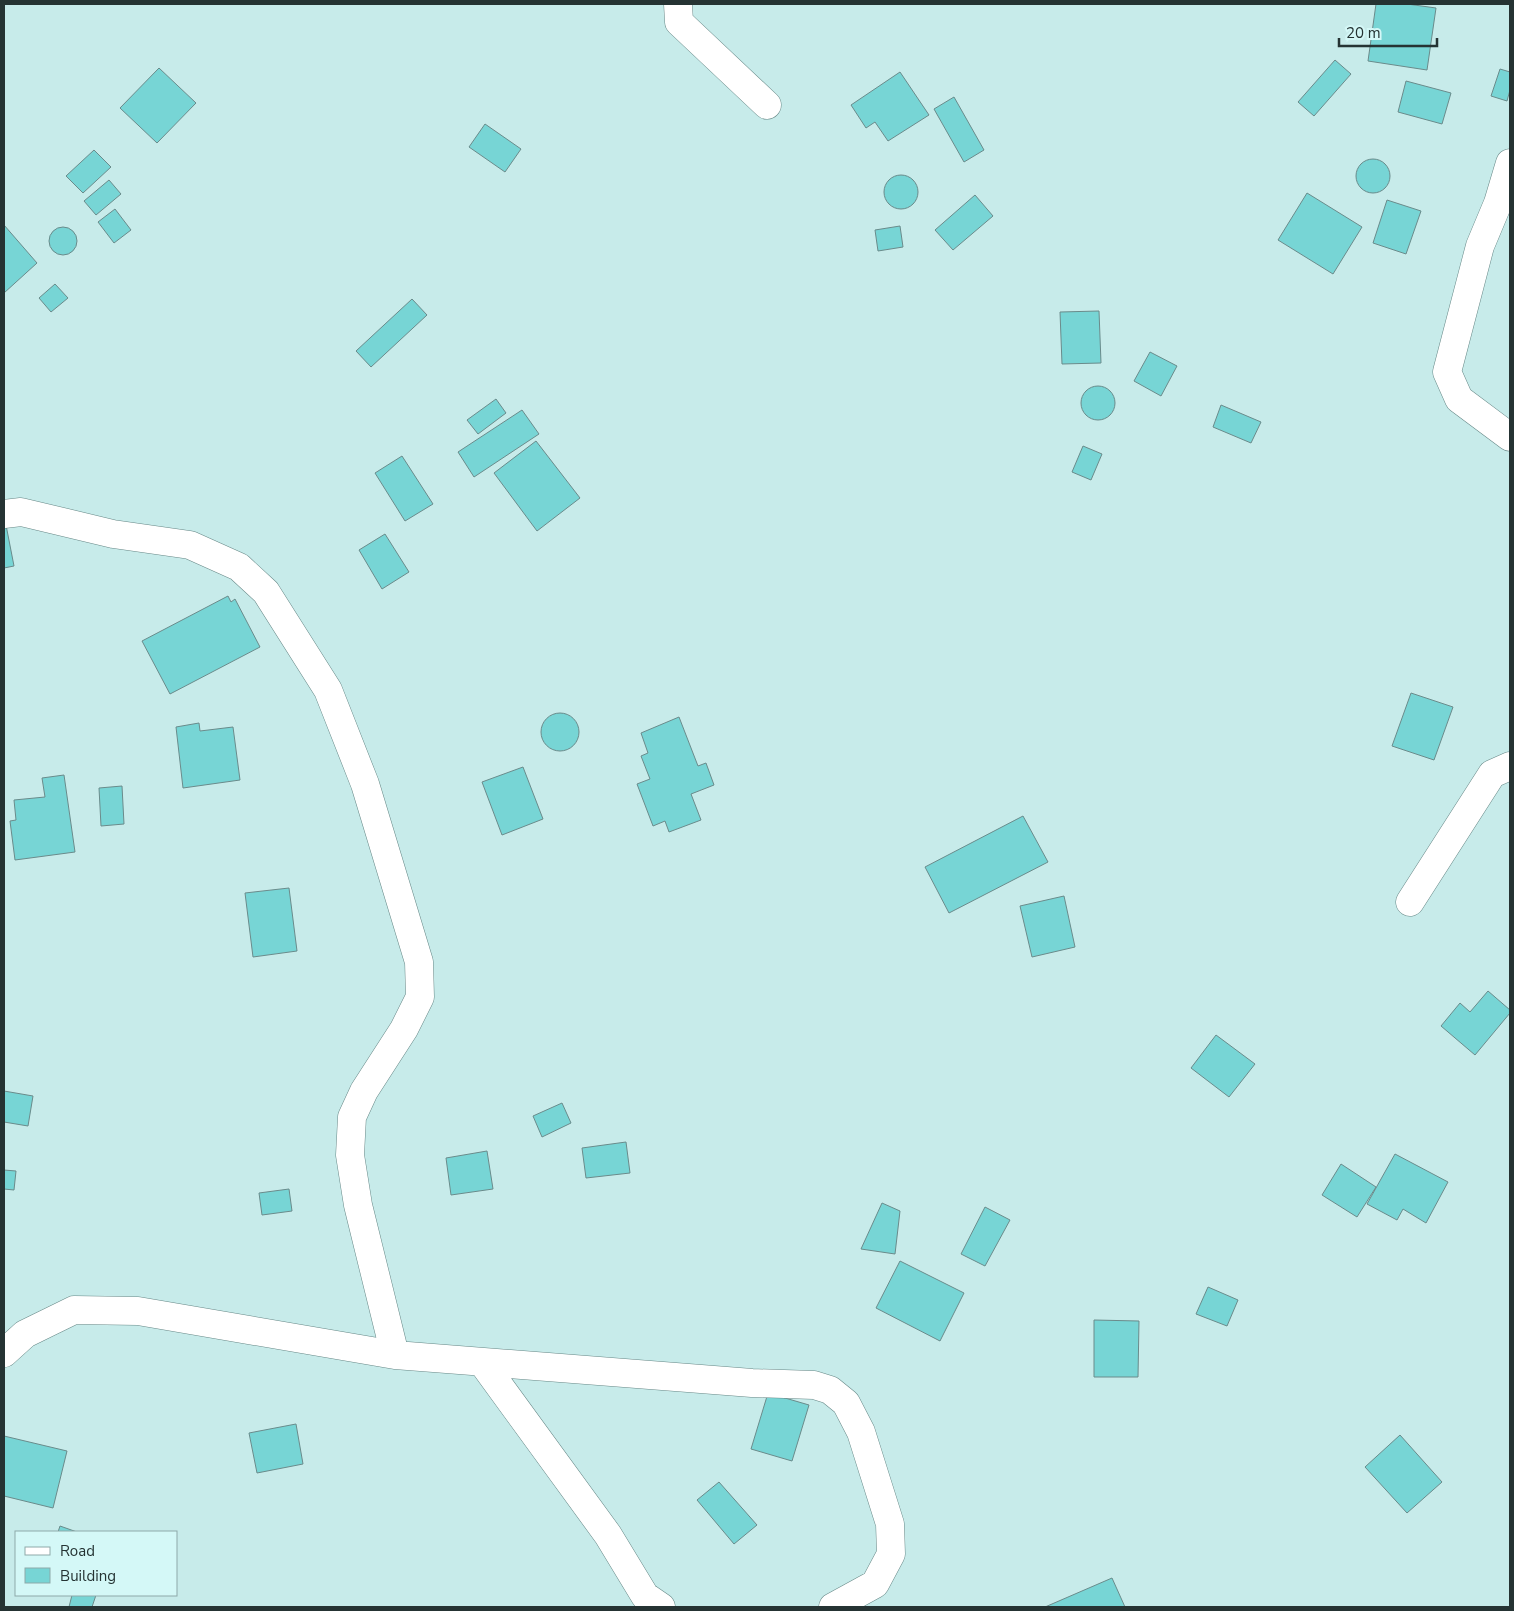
<svg xmlns="http://www.w3.org/2000/svg" width="1514" height="1611" font-family="'Nunito Sans',sans-serif">
<style>
.building{fill:#77d5d5;stroke:#6a8b8b}
.lines{fill:none;stroke-linecap:round;stroke-linejoin:round}
.minor-casing{stroke:#678887;stroke-width:29}
.minor{stroke:#fff;stroke-width:28}
</style>
<rect width="100%" height="100%" fill="#c7ebea"/>
<path class="building" d="M1376 4H1407L1436 8 1427 70 1368 61Z
M1335 60 1351 74 1314 116 1298 102Z
M159 68 196 103 157 143 120 108Z
M1500 69 1510 72V90L1507 101 1491 96Z
M900 72 929 115 888 141 875 122 866 128 851 105Z
M1406 81 1451 93 1442 124 1398 112Z
M954 97 984 150 964 162 934 109Z
M485 124 521 149 505 172 469 147Z
M94 150 111 167 83 193 66 176Z
M1356 176a17 17 0 1 1 34 0a17 17 0 1 1-34 0Z
M884 192a17 17 0 1 1 34 0a17 17 0 1 1-34 0Z
M109 180 121 194 96 215 84 201Z
M1307 193 1362 227 1333 274 1278 240Z
M975 195 993 216 953 250 935 230Z
M1387 200 1421 211 1406 254 1373 243Z
M115 209 131 230 114 243 98 222Z
M4 225 37 263 4 293Z
M900 226 903 247 878 251 875 230Z
M49 241a14 14 0 1 1 28 0a14 14 0 1 1-28 0Z
M55 284 68 298 51 312 39 298Z
M412 299 427 315 371 367 356 351Z
M1099 311 1101 363 1062 364 1060 312Z
M1150 352 1177 366 1161 396 1134 381Z
M1081 403a17 17 0 1 1 34 0a17 17 0 1 1-34 0Z
M496 399 506 413 478 434 467 420Z
M1221 405 1261 422 1251 443 1213 427Z
M522 410 539 434 474 477 458 452Z
M536 441 580 498 537 531 494 473Z
M1083 446 1102 454 1091 480 1072 472Z
M402 456 433 504 405 521 375 473Z
M6 525 14 566 4 568V526Z
M385 534 409 572 382 589 359 550Z
M228 596 231 602 235 599 260 647 170 694 142 641Z
M1411 693 1453 707 1434 760 1392 746Z
M541 732a19 19 0 1 1 38 0a19 19 0 1 1-38 0Z
M679 717 698 766 706 763 714 785 691 794 701 820 669 832 665 821 653 826 637 784 650 779 641 756 648 753 641 733Z
M199 723 200 731 233 727 240 780 183 788 176 727Z
M523 767 543 819 502 835 482 782Z
M64 775 75 852 15 860 10 821 16 820 14 800 45 797 42 778Z
M122 786 124 824 101 826 99 788Z
M1023 816 1048 862 949 913 925 867Z
M289 888 297 951 253 957 245 893Z
M1064 896 1075 947 1032 957 1020 906Z
M1488 991 1510 1010V1013L1475 1055 1441 1026 1460 1003 1470 1012Z
M1216 1035 1255 1064 1229 1097 1191 1068Z
M4 1091 33 1096 28 1126 4 1122Z
M562 1103 571 1123 542 1137 533 1116Z
M626 1142 630 1173 586 1178 582 1148Z
M487 1151 493 1189 451 1195 446 1158Z
M1395 1154 1448 1182 1426 1223 1403 1209 1397 1220 1367 1204Z
M1341 1164 1376 1187 1357 1217 1322 1195Z
M4 1170 16 1171 14 1190 4 1189Z
M289 1189 292 1211 262 1215 259 1193Z
M882 1203 900 1211 895 1254 861 1249Z
M985 1207 1010 1220 985 1266 961 1254Z
M900 1261 964 1293 940 1341 876 1308Z
M1208 1287 1238 1300 1227 1326 1196 1314Z
M1094 1320 1139 1321 1138 1377H1094Z
M768 1393 809 1405 792 1461 751 1449Z
M296 1424 303 1464 257 1473 249 1433Z
M1400 1435 1442 1482 1407 1513 1365 1467Z
M4 1436 67 1451 53 1508 4 1496Z
M719 1482 757 1525 734 1544 697 1500Z
M60 1526 77 1532H58Z
M1112 1578 1125 1607H1045Z
M72 1595H96L92 1607H69Z"/>
<g class="lines">
<defs>
<path id="minor" d="M678 4 679 22 767 105
M1510 163 1498 203 1480 246 1447 372 1459 399 1510 437
M4 514 21 512 113 534 190 545 239 567 266 592 328 690 365 784 419 962 420 997 404 1029 364 1091 352 1117 350 1155 358 1205 395 1355
M1410 902 1492 774 1510 766
M4 1353 25 1334 74 1310 138 1311 395 1355 752 1383 814 1385 830 1390 846 1403 861 1432 890 1524 891 1554 875 1584 833 1607
M482 1362 608 1535 645 1596 661 1607"/>
</defs>
<use href="#minor" class="minor-casing"/>
<use href="#minor" class="minor"/>
</g>
<rect width="1514" height="1611" fill="none" stroke="#253333" stroke-width="10"/>
<rect x="15" y="1531" width="162" height="65" fill="#d4f8f7" stroke="#8ea9a9"/>
<rect x="25" y="1547" width="25" height="8" fill="#ffffff" stroke="#8ea9a9"/>
<text x="60" y="1556" font-size="15" fill="#253333">Road</text>
<rect x="25" y="1568" width="25" height="15" fill="#77d5d5" stroke="#8ea9a9"/>
<text x="60" y="1581" font-size="15" fill="#253333">Building</text>
<path d="M1339 38v8h98v-8" fill="none" stroke="#253333" stroke-width="2.5"/>
<text x="1346" y="38" font-size="15" fill="#253333" stroke="#d4f8f7" stroke-width="4" paint-order="stroke">20 m</text>
</svg>
